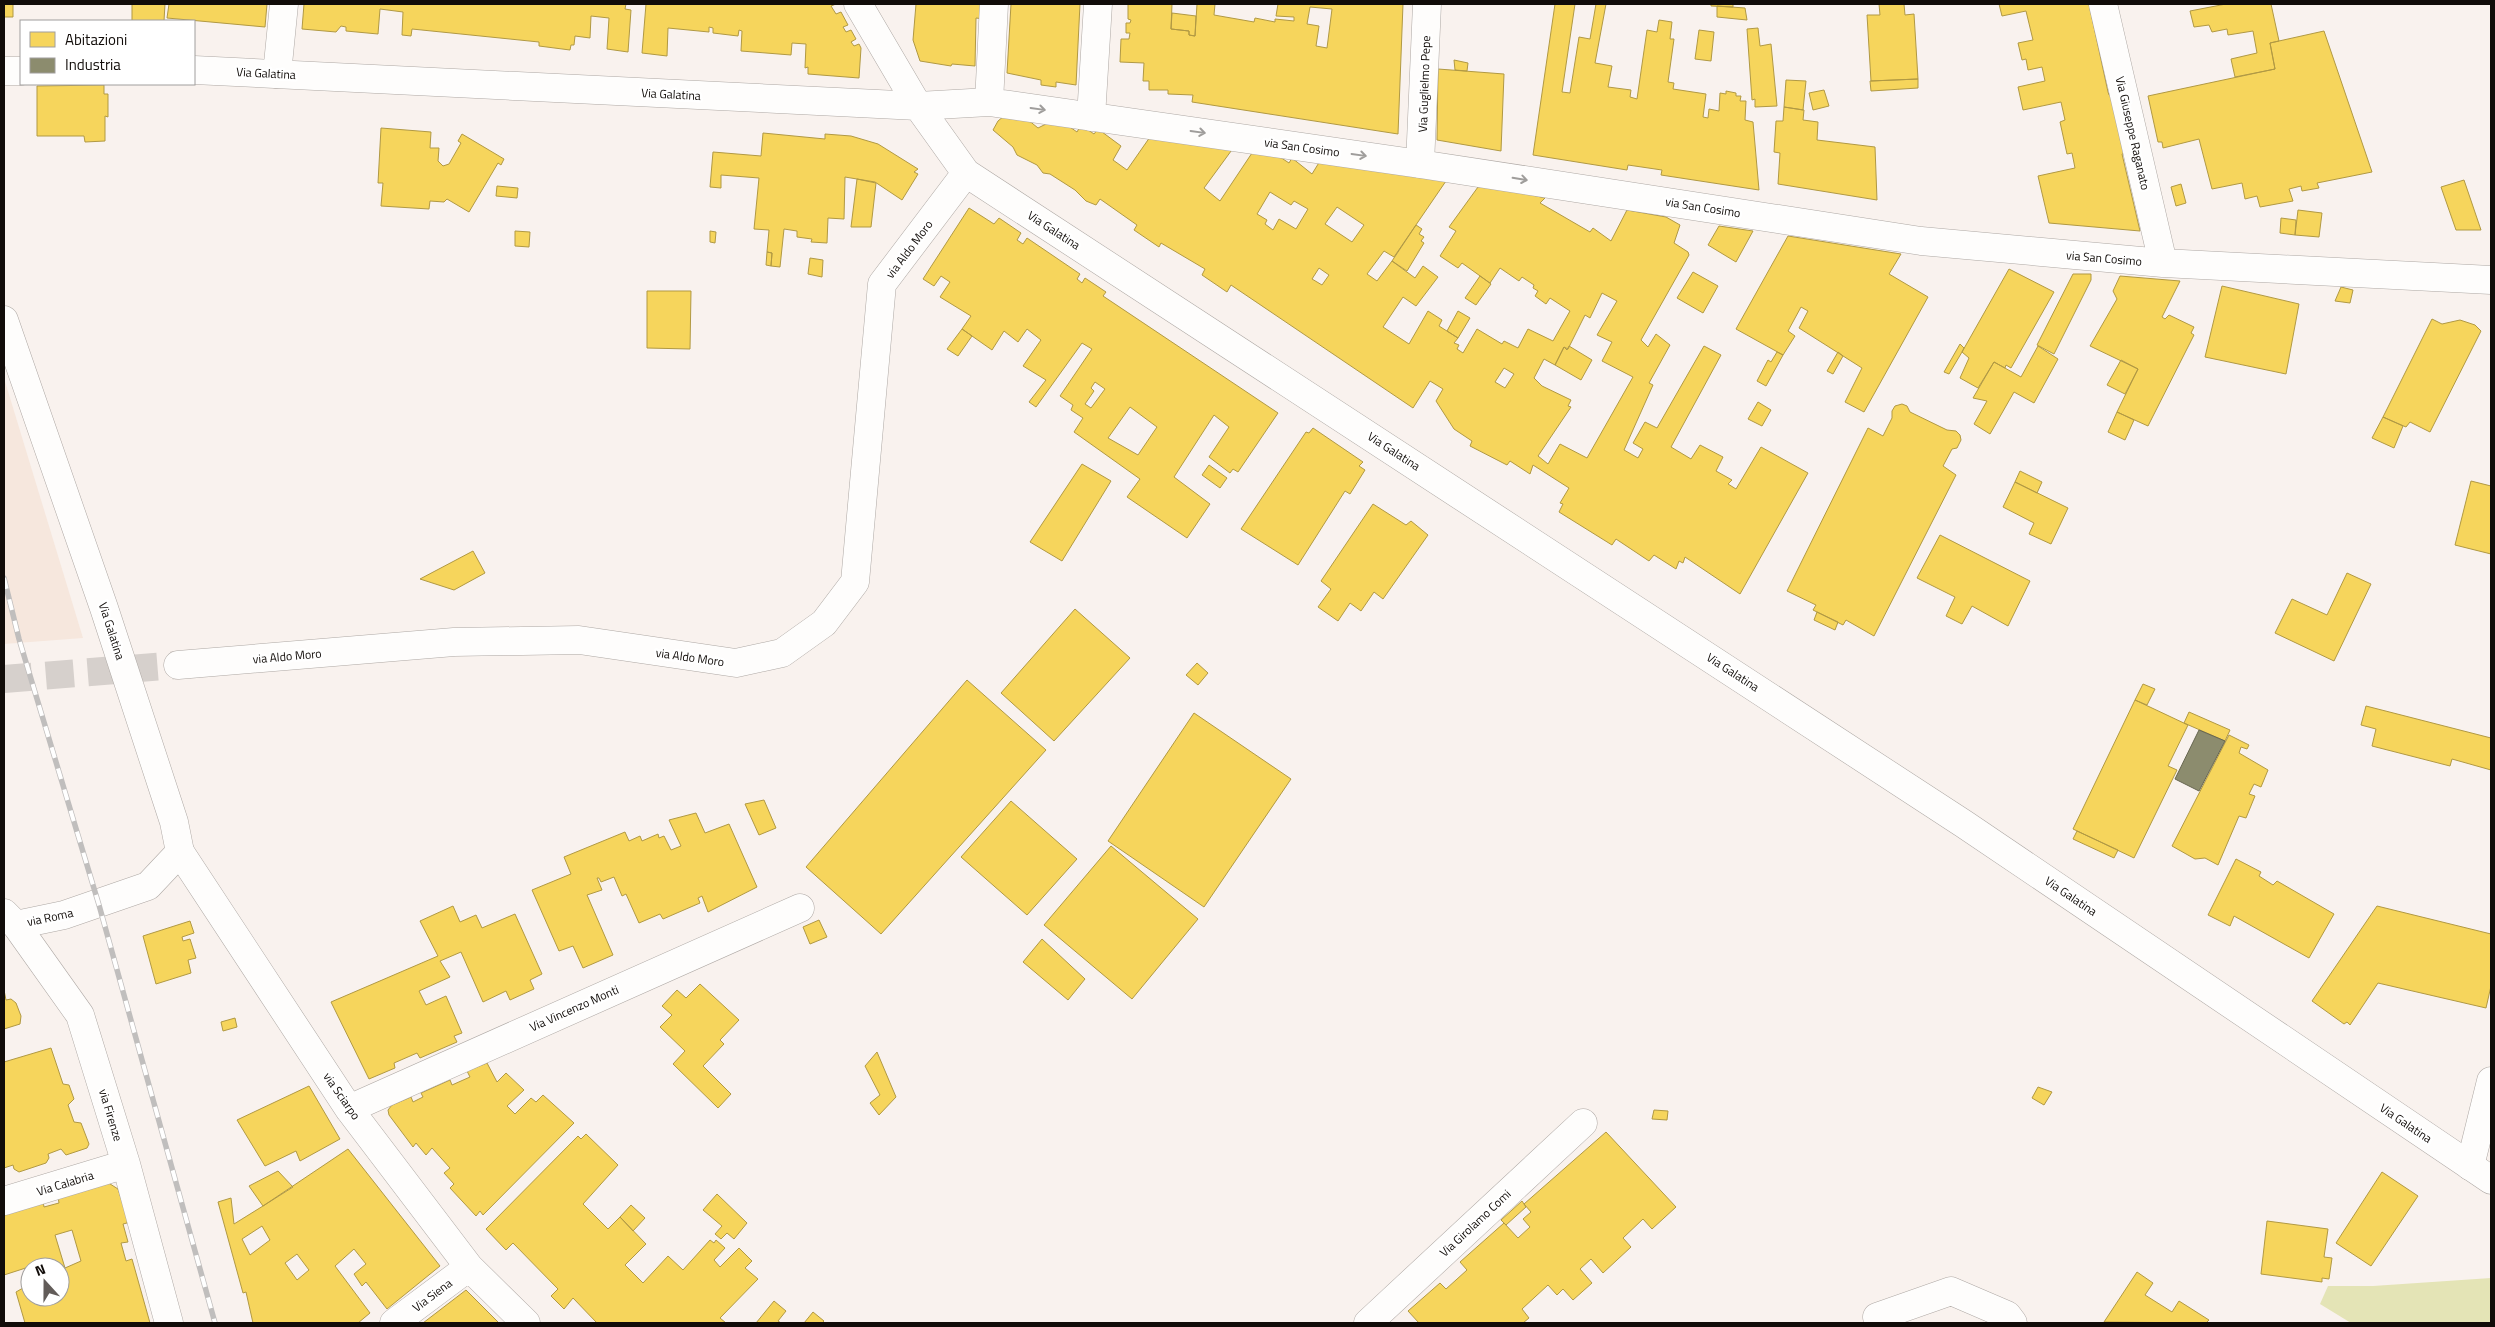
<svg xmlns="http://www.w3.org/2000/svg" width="2495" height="1327" font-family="'Titillium Web',sans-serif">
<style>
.built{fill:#f6e7dd}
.green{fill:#e4e4b6}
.homes{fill:#f6d55c;stroke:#b19943;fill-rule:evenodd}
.industry{fill:#8c8c6e;stroke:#676650}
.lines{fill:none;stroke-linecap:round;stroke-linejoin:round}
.secondary-tunnel{stroke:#d6d0cc;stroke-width:28;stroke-dasharray:28 14;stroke-linecap:butt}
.street-casing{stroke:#aea8a4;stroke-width:29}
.secondary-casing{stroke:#aea8a4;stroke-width:29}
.street{stroke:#fefdfc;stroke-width:28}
.secondary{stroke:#fefdfc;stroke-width:28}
.rail-casing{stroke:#c0bebd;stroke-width:5.5}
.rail{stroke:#fff;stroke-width:4;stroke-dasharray:11;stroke-linecap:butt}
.oneway{stroke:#9f9d9b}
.labels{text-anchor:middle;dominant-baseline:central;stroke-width:5;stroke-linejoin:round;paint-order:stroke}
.street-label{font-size:12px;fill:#110c09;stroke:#fff}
</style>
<rect width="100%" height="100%" fill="#f9f2ee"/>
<path class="built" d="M4 378 83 638 4 644Z"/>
<path class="green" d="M2491 1278V1323H2351L2320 1304 2328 1286H2373Z"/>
<path class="homes" d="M4 4H13V17H4Z
M132 4H165L164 21H132Z
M169 4H267L265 27 167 18Z
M304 4H626L625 9 631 10 628 52 607 49 609 18 591 16 590 38 575 36 574 45H571L570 50 539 46V42L412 29 411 36 402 35 403 12 380 9 378 34 346 31V27L341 26 336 32 302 29Z
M646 4H836L831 6 836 14 841 12 848 25 843 27 846 32 851 30 856 39 851 42 854 46 859 44 861 48 859 78 808 74V67L805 68 806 44 792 43 791 55 741 51 742 31 739 30 738 36 713 33V28L709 27V32L668 28 667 56 642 53Z
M916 4H985L984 19 976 18 975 66 952 64 951 66 920 61 913 40Z
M1011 4H1080L1076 85 1056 82V87L1041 85V80L1007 73Z
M1128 4H1172L1171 29 1189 31V35L1195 36 1197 4H1215L1214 15 1254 22 1255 18 1275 22V19L1294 21V17L1276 16 1278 4H1403L1398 134 1192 102 1193 95 1168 94V90H1149V81H1143L1144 63 1120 62 1121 39H1129L1130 33H1126V23H1130L1131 20 1128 19ZM1310 7 1332 9 1327 48 1316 46 1319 26 1307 24Z
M1555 4H1575L1562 92 1570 93 1579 37 1590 39 1596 4H1606L1595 63 1612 66 1608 87 1631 90 1630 97 1637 99 1647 30 1657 32 1659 20 1672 22 1670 39H1674L1668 82 1674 83 1673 89 1706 94 1703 117 1708 118 1709 109 1719 111 1720 93 1726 94V91L1736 93V96H1741L1740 101H1746L1745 120 1753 122 1759 190 1661 175 1662 170 1628 165 1627 170 1533 155Z
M1711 4H1733V7L1711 6Z
M1879 4H1904L1905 15 1914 14 1918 79 1871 81 1867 15H1880Z
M1999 4H2089L2108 92 2109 95 2113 94 2126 153 2122 154 2140 231 2049 223 2038 176 2075 168 2072 153 2067 154 2060 122 2065 120 2061 102 2023 110 2018 87 2045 81 2042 67 2028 70 2026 59 2022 60 2018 43 2033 40 2026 11 2002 16Z
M2226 4H2271L2279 41 2270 43 2275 69 2235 77 2231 59 2257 53 2253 31 2228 35 2227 29 2212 32 2209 25 2194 27 2190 11Z
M1717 6 1745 8 1747 20 1717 17Z
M1172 13 1196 16 1195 36 1189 35V31L1171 29Z
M1758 28 1760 46 1771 44 1777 106 1755 107V99L1752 100 1747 29Z
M1699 30 1714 32 1711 61 1695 59Z
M2324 31 2372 172 2317 183 2319 188 2302 191 2301 186 2289 189 2293 201 2260 207 2257 196 2245 199 2242 183 2212 189 2199 139 2163 148 2162 142H2158L2148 96 2275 69 2270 43Z
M1454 60 1468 63 1467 71 1455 70Z
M1438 69 1504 74 1501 151 1437 140Z
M1918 79V88L1871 91 1870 81Z
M1786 80 1806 81 1803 110 1784 107Z
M104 85V94H108V117L105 116V141L85 142 84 136H37V86Z
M1824 90 1829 106 1813 110 1809 93Z
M1784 107 1804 110 1803 120 1818 122 1817 140 1875 147 1877 200 1778 184 1780 153 1774 152 1776 121H1783Z
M1004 116 1027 119 1038 128 1050 122 1067 125 1077 132 1081 125 1094 134 1098 129 1121 146 1113 160 1127 170 1150 137 1234 147 1204 188 1220 201 1254 150 1277 155 1289 163 1292 158 1312 174 1320 161 1446 181 1394 257 1384 251 1367 274 1377 281 1392 261 1415 278 1423 266 1438 277 1416 306 1403 297 1383 327 1409 344 1428 311 1442 320 1439 326 1458 338 1454 343 1459 345 1457 349 1463 353 1477 329 1502 344 1504 341 1518 348 1528 329 1553 341 1570 311 1550 298 1546 304 1535 296 1538 291 1533 288 1534 285 1522 277 1519 281 1500 268 1490 283 1462 263 1458 268 1440 256 1456 231 1449 227 1478 187H1480L1483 183 1545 198 1540 203 1590 232 1593 228 1611 241 1627 210 1666 217 1680 225 1674 243 1688 252 1689 255 1641 340 1648 347 1656 334 1670 345 1649 383 1653 385 1624 450 1638 458 1643 449 1633 443 1645 422 1657 428 1704 346 1721 355 1671 447 1691 459 1700 445 1723 457 1716 471 1732 480 1728 484 1736 489 1761 447 1808 473 1740 594 1685 557 1683 563 1679 561 1676 569 1654 555 1649 561 1616 539 1612 545 1559 512 1563 504 1560 503 1569 488 1533 465 1530 474 1510 461 1507 465 1470 446 1472 441 1454 429 1436 401 1443 389 1430 381 1413 408 1231 285 1227 292 1202 275 1205 269 1161 243 1159 247 1134 230 1137 225 1100 199 1096 205 1086 201 1075 190 1050 174 1043 173 1037 165 1017 155 1013 147 993 130 998 121ZM1270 192 1291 205 1294 201 1308 209 1296 229 1279 219 1273 230 1265 224 1267 220 1257 214ZM1337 207 1364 225 1352 242 1325 224ZM1319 268 1329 275 1322 285 1312 279ZM1602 293 1617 301 1597 335 1612 342 1602 361 1633 377 1587 458 1560 444 1548 464 1538 456 1571 407 1568 406 1571 400 1542 386 1534 378 1544 359 1555 365 1564 347 1568 349 1585 315 1590 318ZM1504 368 1514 374 1505 388 1495 382Z
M381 128 431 132 430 148H439L438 161 443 166 449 164 461 143 458 141 462 134 504 159 501 165 498 163 469 212 447 199 444 202 430 201 429 209 381 206 383 183H378Z
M763 133 825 139V134L851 136 878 144 918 169 914 172 918 174 902 200 875 182 845 177 844 219 828 218 827 243 811 242 812 239 797 237V231L784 229 780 267 771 266 772 253 767 252 769 230 754 229 759 178 721 175V188L710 187 713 152 761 156Z
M857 179 876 183 871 227H851Z
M2464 180 2481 230H2456L2441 187Z
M2181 184 2186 203 2176 206 2171 187Z
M497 186 518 188 517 198 496 196Z
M969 208 994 224 999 218 1021 233 1017 240 1023 244 1027 238 1080 274 1077 279 1082 283 1085 278 1106 292 1103 296 1278 413 1238 472 1233 469 1230 473 1209 457 1229 427 1214 415 1174 477 1210 504 1187 538 1127 497 1140 479 1074 432 1083 418 1071 410 1073 405 1060 396 1092 349 1082 343 1036 407 1029 402 1046 380 1023 366 1041 340 1027 329 1018 342 1004 331 992 350 962 329 971 316 940 297 950 282 941 276 934 286 923 279ZM1095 382 1105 389 1091 408 1085 404 1094 391 1091 388ZM1130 407 1157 427 1138 455 1108 438Z
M2298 210 2322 213 2319 237 2295 235Z
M2281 218 2296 220 2295 235 2280 233Z
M1416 225 1422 229 1419 234 1424 237 1421 241 1424 243 1407 271 1392 261Z
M1719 226 1753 231 1736 262 1708 245Z
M515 231 530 232 529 247 515 246Z
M710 231 716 232 715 243 710 242Z
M1788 236 1901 254 1889 274 1928 297 1864 412 1845 402 1862 368 1799 328 1808 311 1801 307 1788 331 1795 336 1783 355 1736 329Z
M767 252 772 253 771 266 766 265Z
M810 258 823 260 822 277 808 274Z
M2009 269 2054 292 2011 368 2006 365 2005 368 1994 362 1978 388 1960 378 1969 358 1962 352Z
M1693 272 1718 286 1703 313 1677 298Z
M2073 274H2091V280L2054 354 2037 345Z
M1480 276 1491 284 1476 305 1465 298Z
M2120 276 2180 281 2162 317 2165 319 2169 315 2194 327 2191 333 2194 335 2148 426 2117 412 2138 369 2090 346 2117 299 2113 291Z
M2222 286 2299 304 2286 374 2205 357Z
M2341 287 2353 290 2350 303 2335 301Z
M647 291H691L690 349 647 348Z
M1458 311 1470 318 1458 338 1447 331Z
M2432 319 2442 324 2460 320 2475 325 2481 331 2430 432 2410 422 2406 427 2383 417Z
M962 329 972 336 958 356 947 349Z
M1960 344 1964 348 1962 352 1949 374 1944 372Z
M1569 346 1592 360 1581 380 1555 365 1564 347 1567 350Z
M2038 346 2058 359 2034 403 2014 392 1990 434 1974 424 1987 401 1973 398 1994 362 2021 377Z
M1777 352 1783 355 1766 386 1757 381 1768 360 1771 362Z
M1838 352 1843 356 1833 374 1827 371Z
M2121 360 2138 369 2125 394 2107 385Z
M1758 402 1771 410 1762 426 1748 419Z
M1902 404 1907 406 1910 412 1947 430 1956 431 1960 435 1961 440 1957 448 1952 449 1943 466 1956 475 1874 636 1846 620 1843 625 1813 610 1816 605 1787 591 1868 428 1883 436 1892 418V411L1895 406Z
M2117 412 2134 420 2125 440 2108 432Z
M2383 417 2403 426 2394 448 2372 438Z
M1313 428 1363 462 1359 466 1365 470 1350 494 1345 491 1298 565 1241 529 1306 432 1309 433Z
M1082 464 1111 481 1062 561 1030 542Z
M1209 465 1227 478 1220 488 1202 475Z
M2020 471 2042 482 2037 493 2015 482Z
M2471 481 2491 486V554L2455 545Z
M2015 482 2068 508 2051 544 2029 534 2034 523 2003 507Z
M1373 504 1406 525 1411 521 1428 535 1383 599 1374 592 1361 611 1350 603 1338 621 1318 607 1331 589 1321 581Z
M1940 535 2030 581 2008 626 1972 606 1962 624 1946 616 1955 597 1917 578Z
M473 551 485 573 454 590 420 579Z
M2347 573 2371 584 2334 661 2275 633 2292 599 2327 615Z
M1075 609 1130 658 1054 741 1001 693Z
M1817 612 1838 622 1835 630 1814 620Z
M1197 663 1208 673 1198 685 1186 675Z
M967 680 1046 750 881 934 806 867Z
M2143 684 2155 689 2147 705 2135 700Z
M2135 700 2188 725 2168 766 2177 770 2134 858 2073 829Z
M2366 706 2491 738V770L2452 759 2450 766 2372 746 2376 729 2361 725Z
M2189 712 2230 730 2225 741 2184 723Z
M1194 713 1291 779 1204 907 1108 841Z
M2229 735 2249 745 2247 749 2241 747 2239 753 2268 770 2261 787 2254 784 2249 794 2255 796 2246 818 2239 816 2218 865 2205 858 2195 859 2172 846Z
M764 800 776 828 759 835 745 804Z
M1011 801 1077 859 1027 915 961 857Z
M696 813 705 833 729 824 757 887 708 912 702 896 698 898 700 903 663 919 660 914 639 923 626 894 622 896 614 877 601 882 599 878H597L602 890 587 895 613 955 583 968 573 946 559 951 532 890 571 874 564 857 625 832 629 841 640 836 642 841 658 834 659 838 664 836 671 850 681 846 669 820Z
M2077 831 2118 850 2114 858 2073 839Z
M1111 846 1198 919 1132 999 1044 925Z
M2236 859 2261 872 2259 876 2273 885 2277 881 2334 914 2309 958 2234 916 2230 926 2208 915Z
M453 906 460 922 476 915 482 928 515 914 542 974 530 980 534 989 510 1000 506 991 483 1002 461 952 440 961 450 977 419 991 426 1005 446 996 462 1033 454 1036 457 1042 420 1058 417 1053 394 1063 395 1068 369 1079 331 1002 438 956 420 921Z
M2377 906 2491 934V986L2486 1008 2378 983 2350 1025 2347 1022 2344 1024 2312 1001Z
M819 920 827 937 810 944 803 927Z
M190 921 194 933 182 937 183 941 190 939 196 958 188 960 191 973 156 984 143 936Z
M1042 939 1085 979 1068 1000 1023 962Z
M700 984 739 1020 720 1040 724 1044 703 1066 731 1094 718 1108 673 1064 685 1051 660 1027 672 1015 662 1006 677 990 686 998Z
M4 990 6 1000 11 999 16 1003 21 1016 20 1024 4 1029Z
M235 1018 237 1027 223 1031 221 1022Z
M51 1048 63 1084 69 1085 74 1099 68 1105 74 1122 81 1123 89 1144 87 1148 66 1155 61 1149 48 1154 49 1158 46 1163 19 1172 14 1169 13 1165 4 1168V1062Z
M877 1052 896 1097 879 1115 870 1103 880 1095 865 1066Z
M487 1063 497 1082 506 1073 524 1090 507 1106 515 1114 531 1098 536 1102 543 1095 574 1123 483 1215 480 1211 476 1216 450 1188 454 1184 444 1173 450 1168 432 1148 426 1155 416 1143 413 1147 389 1115 388 1110 392 1105 411 1097 413 1102 423 1097 421 1093 450 1080 452 1085 470 1077 467 1071Z
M309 1086 340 1139 300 1161 296 1151 265 1166 237 1120Z
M2038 1087 2052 1092 2044 1105 2032 1098Z
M1654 1110 1668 1111 1667 1120 1652 1119Z
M1606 1132 1676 1207 1652 1229 1643 1219 1623 1238 1631 1247 1603 1273 1591 1259 1580 1269 1592 1283 1573 1300 1563 1289 1557 1295 1548 1285 1522 1309 1529 1318 1523 1323H1419L1408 1311 1440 1283 1446 1289 1467 1270 1460 1262 1504 1223 1518 1238 1530 1227 1523 1219 1531 1212 1524 1204Z
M586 1134 618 1165 583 1204 608 1229 620 1217 646 1244 625 1265 643 1283 668 1256 683 1270 710 1240 714 1243 716 1240 725 1248 714 1260 720 1267 739 1248 752 1261 745 1268 758 1279 720 1318 726 1323H597L573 1298 564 1309 551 1296 558 1289 513 1243 506 1250 486 1229 578 1136 581 1139Z
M348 1149 440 1266 387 1309 366 1282 362 1286 354 1274 366 1264 354 1249 335 1266 370 1313 358 1323H253L246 1292 243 1293 218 1202 231 1198 234 1224 263 1206ZM262 1226 270 1240 250 1255 242 1239ZM297 1254 309 1270 297 1280 285 1263Z
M278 1171 293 1187 263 1206 249 1186Z
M2382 1172 2418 1196 2371 1266 2336 1243Z
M107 1182 118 1189 128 1219 127 1223 123 1224 128 1242 121 1243 126 1261 132 1259 150 1323H25L16 1292 30 1284V1297H60V1267H35V1265L4 1275V1212L43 1201 44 1207 59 1203 58 1197ZM72 1230 81 1261 65 1268 55 1235Z
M717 1194 747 1223 734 1239 727 1233 721 1239 715 1234 722 1226 703 1210Z
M1522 1201 1526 1207 1506 1225 1501 1220Z
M631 1205 645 1218 633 1231 620 1217Z
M2267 1221 2328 1229 2324 1257 2332 1258 2329 1279 2322 1278V1282L2261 1274Z
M2137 1272 2153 1283 2145 1295 2172 1312 2179 1301 2209 1320 2206 1323 2104 1322Z
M466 1290 499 1323H423Z
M774 1301 786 1311 778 1321 781 1323H756Z
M813 1312 824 1321 822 1323H804Z"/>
<path class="industry" d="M2199 730 2225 741 2199 791 2175 779Z"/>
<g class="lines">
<path class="secondary-tunnel" d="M4 679 178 665"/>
<defs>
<path id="street" d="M2103 4 2163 263
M277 74 284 4
M989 102 994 4
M918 106 989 102 1420 164 1921 241 2163 263 2491 280
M1091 117 1098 4
M1420 164 1427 4
M180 852 349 1109 469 1267 526 1323
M16 925 80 1015 126 1164 169 1323
M349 1109 800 908
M2470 1166 2491 1081
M4 1201 126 1164
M394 1323 469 1267
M1368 1323 1583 1123
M1879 1323 1877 1317 1951 1291 2007 1315 2013 1323"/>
<path id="secondary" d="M858 4 918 106
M194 70 918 106 966 173 1964 824 2491 1180
M4 71H21
M4 320 104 608 174 822 180 852 148 886 64 915 16 925 4 913
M178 665 454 642 579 640 736 663 782 653 824 623 855 582 882 284 966 173"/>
</defs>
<use href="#street" class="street-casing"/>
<use href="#secondary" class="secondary-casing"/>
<use href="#street" class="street"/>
<use href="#secondary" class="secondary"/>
<defs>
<path id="rail" d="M4 578 19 639 99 905 215 1323"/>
</defs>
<use href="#rail" class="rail-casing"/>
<use href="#rail" class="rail"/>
</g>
<defs><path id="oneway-shaft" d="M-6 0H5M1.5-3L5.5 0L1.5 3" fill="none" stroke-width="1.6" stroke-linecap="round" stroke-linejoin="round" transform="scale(1.25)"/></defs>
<g class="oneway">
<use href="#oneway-shaft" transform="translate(1038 109) rotate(8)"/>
<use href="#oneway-shaft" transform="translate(1198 132) rotate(8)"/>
<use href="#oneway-shaft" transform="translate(1359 155) rotate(8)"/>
<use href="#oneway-shaft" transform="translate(1520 179) rotate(9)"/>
</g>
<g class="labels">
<g class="street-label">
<text transform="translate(266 73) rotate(3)">Via Galatina</text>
<text transform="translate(1424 84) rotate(-88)">Via Guglielmo Pepe</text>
<text transform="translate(671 94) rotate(3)">Via Galatina</text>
<text transform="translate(2133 133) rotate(77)">Via Giuseppe Raganato</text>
<text transform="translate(1302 147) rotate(8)">via San Cosimo</text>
<text transform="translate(1703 207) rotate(9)">via San Cosimo</text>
<text transform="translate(1054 230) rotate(33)">Via Galatina</text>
<text transform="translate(909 249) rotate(-53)">via Aldo Moro</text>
<text transform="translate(2104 258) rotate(5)">via San Cosimo</text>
<text transform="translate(1394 451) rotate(33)">Via Galatina</text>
<text transform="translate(112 631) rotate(72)">Via Galatina</text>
<text transform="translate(287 656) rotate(-5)">via Aldo Moro</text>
<text transform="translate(690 657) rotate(8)">via Aldo Moro</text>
<text transform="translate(1733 672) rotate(33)">Via Galatina</text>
<text transform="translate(2071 896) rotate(34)">Via Galatina</text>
<text transform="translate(50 917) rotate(-12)">via Roma</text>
<text transform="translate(574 1008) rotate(-24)">Via Vincenzo Monti</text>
<text transform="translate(342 1096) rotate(55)">via Sciarpo</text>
<text transform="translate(111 1115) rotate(73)">via Firenze</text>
<text transform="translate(2406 1123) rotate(34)">Via Galatina</text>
<text transform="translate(65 1183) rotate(-17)">Via Calabria</text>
<text transform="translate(1475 1223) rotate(-43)">Via Girolamo Comi</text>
<text transform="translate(432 1295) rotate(-37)">Via Siena</text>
</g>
</g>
<rect width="2495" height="1327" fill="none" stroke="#110c09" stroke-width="10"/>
<rect x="20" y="20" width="175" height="65" fill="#ffffff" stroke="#a09e9d"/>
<rect x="30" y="32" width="25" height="15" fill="#f6d55c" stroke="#a09e9d"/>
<text x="65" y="45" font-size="15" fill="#110c09">Abitazioni</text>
<rect x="30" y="58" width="25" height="15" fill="#8c8c6e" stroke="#a09e9d"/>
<text x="65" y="70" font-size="15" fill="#110c09">Industria</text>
<g transform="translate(45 1282) rotate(339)"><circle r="24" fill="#ffffff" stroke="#a09e9d"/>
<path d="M0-4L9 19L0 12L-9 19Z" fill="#625c59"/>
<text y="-8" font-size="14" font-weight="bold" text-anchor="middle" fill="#110c09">N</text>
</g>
</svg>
